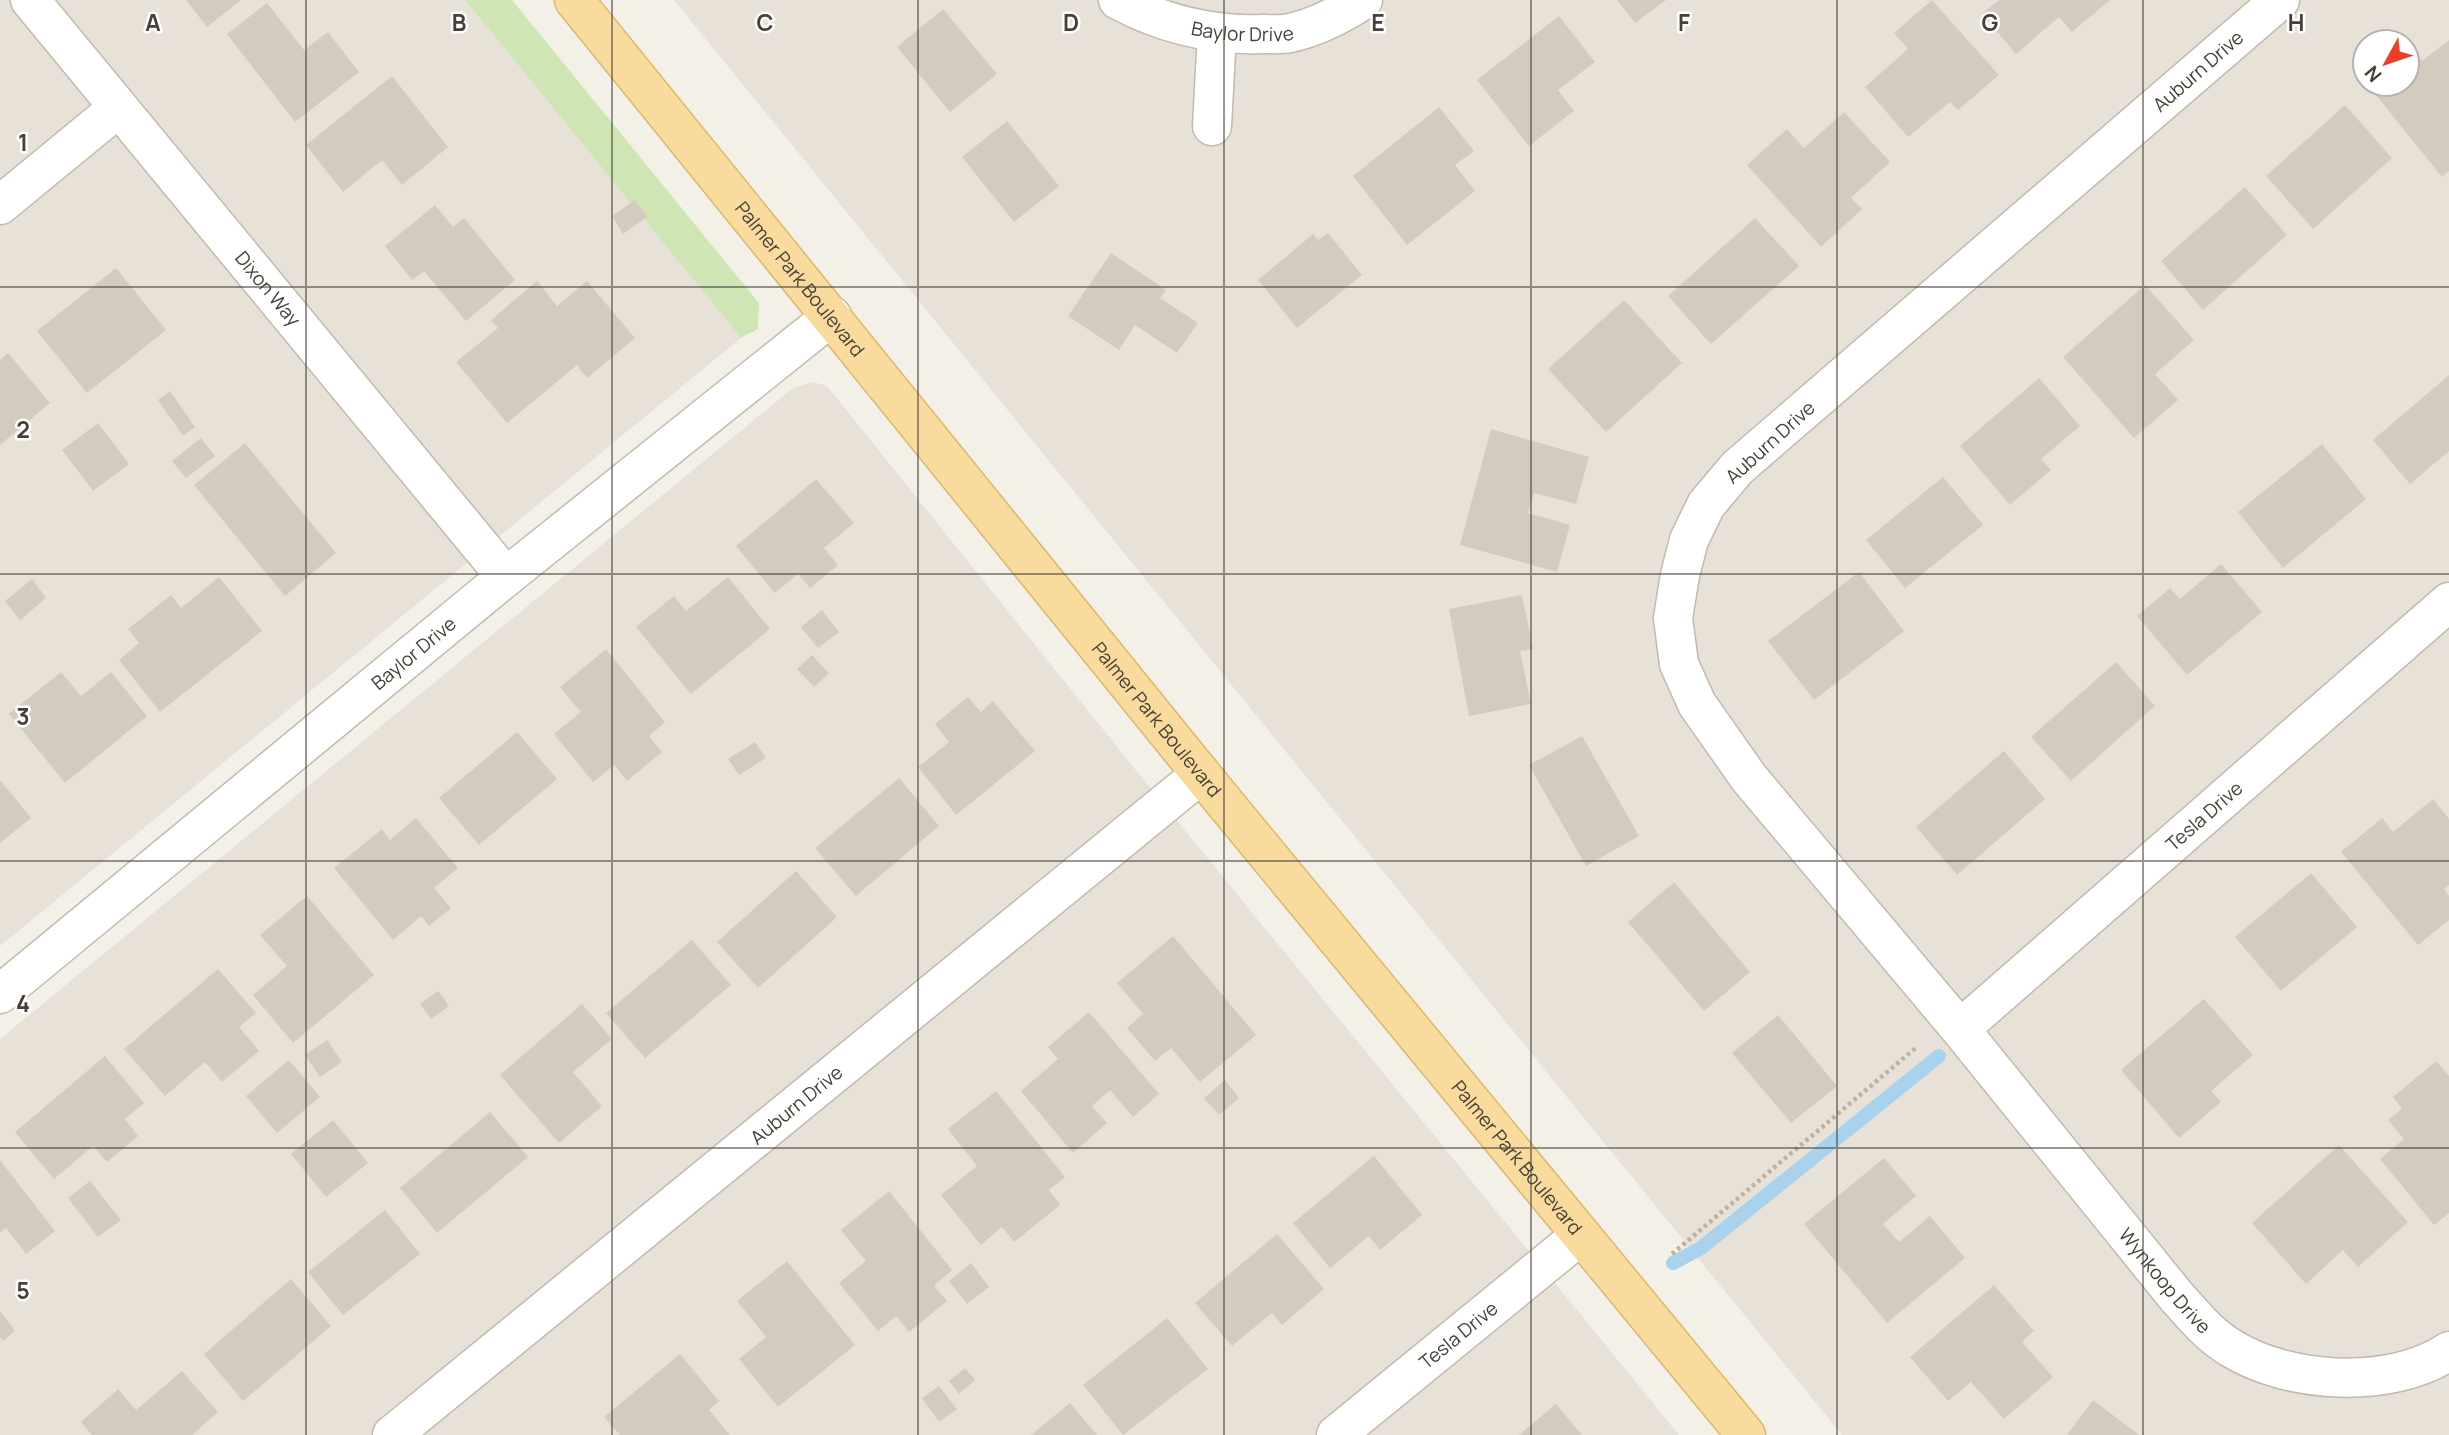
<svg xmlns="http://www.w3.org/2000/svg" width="2449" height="1435" font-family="Manrope,sans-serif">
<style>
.residential{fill:#e7e1d7;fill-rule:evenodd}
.green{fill:#d0e5b4}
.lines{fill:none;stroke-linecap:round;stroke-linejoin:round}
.stream{stroke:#a9d2ec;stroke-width:14}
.building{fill:#d4cbbf}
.minor-casing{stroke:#c1baae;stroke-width:41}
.major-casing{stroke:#dcb86d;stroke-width:41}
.path{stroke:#bfb29e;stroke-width:4.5;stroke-dasharray:3.5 3.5;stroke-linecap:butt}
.minor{stroke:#fff;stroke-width:38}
.major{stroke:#f8db9d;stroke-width:38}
.grid{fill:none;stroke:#464037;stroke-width:2;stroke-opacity:0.55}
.labels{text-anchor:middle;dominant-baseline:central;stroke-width:5;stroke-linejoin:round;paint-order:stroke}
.street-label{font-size:19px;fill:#464037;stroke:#fff}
.grid-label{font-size:23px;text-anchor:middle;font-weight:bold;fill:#464037;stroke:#fff;stroke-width:5;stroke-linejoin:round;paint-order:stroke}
</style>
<rect width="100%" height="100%" fill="#f3f0e8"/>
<path class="residential" d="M0 0H465L741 338 0 946Z
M674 0H2449V1435H1842ZM2365 42H2407V84H2365Z
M813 382 827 386 1134 768 1679 1435H0V1039L793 388Z"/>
<path class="green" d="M465 0H512L759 303 758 329 741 338Z"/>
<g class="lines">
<path class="stream" d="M1673 1263 1701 1248 1939 1056"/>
</g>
<path class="building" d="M186 0H241L207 27Z
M1617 0H1666L1635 23Z
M1932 0 1999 75 1958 110 1950 102 1908 137 1865 87 1908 49 1894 33Z
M1999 0H2110L2072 32 2059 17 2016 54 1982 14Z
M267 3 304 50 328 32 359 72 295 122 227 34Z
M943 9 997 74 950 112 897 47Z
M1559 16 1595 62 1558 90 1574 111 1529 146 1477 80Z
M2449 40V171L2442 177 2367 84H2407V51L2411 48 2422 61Z
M392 76 448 147 402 185 382 160 343 192 306 145Z
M2345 105 2392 158 2313 229 2266 176Z
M1439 107 1474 151 1455 165 1475 191 1407 245 1353 176Z
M1844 112 1890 162 1851 198 1862 209 1821 247 1747 165 1787 129 1804 148Z
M1007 121 1059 186 1014 222 962 157Z
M2245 187 2287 235 2203 310 2161 261Z
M635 200 647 217 623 234 612 216Z
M435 205 453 227 464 218 515 280 466 321 424 271 412 280 385 246Z
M1755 218 1799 266 1711 344 1668 296Z
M1328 233 1362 275 1297 328 1258 280 1313 234 1318 240Z
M1111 253 1166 290 1160 298 1198 323 1177 353 1135 325 1119 350 1068 316Z
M116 268 166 330 87 393 37 331Z
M537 281 557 306 587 281 635 338 587 378 577 365 507 423 456 362 498 328 491 320Z
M2145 285 2194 340 2155 374 2178 400 2134 438 2063 357Z
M1624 300 1682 363 1606 432 1548 369Z
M8 353 50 403 0 445V360Z
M2449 375V451L2410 484 2373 440Z
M2039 378 2080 426 2041 459 2051 470 2010 505 1960 446Z
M170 391 195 427 183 436 158 400Z
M98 423 129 464 93 491 62 450Z
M1491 429 1589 457 1576 504 1534 493 1528 513 1570 525 1557 572 1460 545Z
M201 438 215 456 186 478 172 461Z
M245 443 336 553 285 596 194 485Z
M2322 444 2366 499 2283 568 2238 512Z
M1943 477 1983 525 1905 588 1866 540Z
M816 479 854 523 824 548 838 565 810 588 798 574 775 593 736 546Z
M2221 564 2262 612 2187 675 2137 616 2170 588 2180 599Z
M1859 572 1904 631 1814 700 1768 641Z
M219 577 262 631 160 712 119 660 139 643 128 629 171 595 181 608Z
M728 577 770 629 691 694 636 627 674 596 686 611Z
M32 579 46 598 20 620 5 601Z
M1522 595 1533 649 1520 651 1531 704 1469 716 1449 609Z
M822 610 839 632 818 648 801 627Z
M606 649 665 722 649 736 662 752 627 781 614 765 593 782 554 734 581 712 560 687Z
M812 655 829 673 814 687 797 669Z
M2116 662 2155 706 2071 781 2031 737Z
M61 672 81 696 111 672 147 716 65 783 9 714Z
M968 697 981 712 993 701 1035 751 956 815 918 767 949 742 935 724Z
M517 732 557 779 479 845 439 798Z
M1582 736 1639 836 1586 866 1529 765Z
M755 742 766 758 739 775 728 759Z
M2004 751 2045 799 1957 875 1916 827Z
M899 778 939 826 856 896 815 848Z
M0 780 31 818 0 843Z
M2433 799 2449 819V885L2444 889 2449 896V920L2418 945 2341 852 2382 818 2393 832Z
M416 818 458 868 434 888 451 908 429 926 421 916 393 940 334 868 382 829 390 840Z
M796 871 837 917 758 988 717 942Z
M2311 873 2357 927 2281 991 2235 937Z
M1674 882 1750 972 1704 1011 1628 922Z
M307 896 374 975 293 1043 253 995 287 966 260 935Z
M1173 936 1256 1035 1200 1082 1171 1048 1155 1061 1127 1028 1143 1014 1117 983Z
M692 940 731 985 645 1058 606 1013Z
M218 969 256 1013 239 1027 259 1051 222 1082 205 1062 165 1096 124 1049Z
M438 991 449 1006 431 1019 420 1004Z
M2204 999 2253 1055 2211 1091 2221 1102 2179 1138 2121 1070Z
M582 1004 612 1039 573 1072 602 1106 559 1143 500 1075Z
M1089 1012 1159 1094 1133 1117 1110 1090 1092 1106 1107 1123 1073 1153 1021 1091 1058 1059 1048 1047Z
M1778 1015 1837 1086 1791 1123 1732 1053Z
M327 1040 342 1062 320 1077 305 1055Z
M105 1056 144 1103 125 1119 138 1136 107 1162 93 1146 54 1179 15 1132Z
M289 1060 320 1097 277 1133 246 1096Z
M2436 1061 2449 1076V1213L2434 1225 2380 1159 2404 1139 2388 1120 2402 1109 2393 1097Z
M1225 1080 1239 1098 1219 1115 1204 1098Z
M996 1091 1065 1177 1049 1190 1060 1205 1014 1242 1002 1227 981 1245 941 1195 977 1166 948 1129Z
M490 1112 528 1157 437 1233 400 1188Z
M333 1120 368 1163 326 1197 291 1154Z
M2339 1145 2408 1222 2358 1267 2343 1250 2306 1284 2252 1223Z
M1374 1156 1422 1215 1380 1250 1369 1236 1330 1268 1293 1223Z
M1884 1158 1916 1196 1883 1224 1899 1242 1930 1216 1965 1258 1887 1323 1804 1224Z
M0 1160 55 1231 26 1254 6 1228 0 1233Z
M90 1181 121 1220 98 1237 68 1198Z
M889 1191 952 1270 934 1286 947 1301 909 1332 896 1316 878 1331 839 1283 866 1261 841 1230Z
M385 1210 420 1254 343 1315 308 1272Z
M1277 1234 1324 1289 1282 1325 1272 1313 1232 1346 1195 1303Z
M787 1261 855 1345 778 1407 739 1359 766 1337 737 1301Z
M971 1263 989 1287 967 1304 949 1281Z
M291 1279 331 1326 243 1401 204 1354Z
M1994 1285 2034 1331 2022 1342 2053 1377 2004 1419 1971 1382 1948 1401 1910 1357Z
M0 1311 15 1331 3 1341 0 1337Z
M1167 1318 1208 1369 1123 1435 1083 1385Z
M680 1354 719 1401 709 1410 730 1435H620L604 1417Z
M965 1368 975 1380 959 1394 949 1381Z
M182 1371 218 1412 192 1435H92L81 1422 118 1389 136 1410Z
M939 1386 957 1409 939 1422 922 1398Z
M2093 1400 2139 1435H2067Z
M1070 1403 1097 1435H1031Z
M1556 1404 1582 1435H1519Z"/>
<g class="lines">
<defs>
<g id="minor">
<path id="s1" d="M30 0 506 577"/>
<path id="s2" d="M1118 0C1163 24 1212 36 1263 34 1272 34 1281 35 1290 33 1317 27 1340 15 1363 0"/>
<path id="s3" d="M2280 0 1737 468 1706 505 1689 540 1680 575 1673 618 1679 664 1697 704 1749 778 1960 1029 2176 1296C2193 1315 2209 1335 2231 1348 2289 1384 2391 1390 2449 1351"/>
<path d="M1212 126 1217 33"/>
<path d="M0 205 118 108"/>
<path id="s4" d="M0 994 506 577 832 316"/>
<path id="s5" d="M1960 1029 2449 602"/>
<path id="s6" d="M392 1435 1201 774"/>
<path id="s7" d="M1336 1435 1581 1235"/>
</g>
<g id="major">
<path id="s8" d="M574 0 1201 774 1746 1435"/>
</g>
</defs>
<use href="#minor" class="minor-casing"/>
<use href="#major" class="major-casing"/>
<path class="path" d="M1672 1254 1918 1046"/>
<use href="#minor" class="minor"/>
<use href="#major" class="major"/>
</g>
<path class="grid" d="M306 0V1435M612 0V1435M918 0V1435M1224 0V1435M1531 0V1435M1837 0V1435M2143 0V1435M0 287H2449M0 574H2449M0 861H2449M0 1148H2449"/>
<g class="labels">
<g class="street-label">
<text stroke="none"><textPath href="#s2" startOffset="130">Baylor Drive</textPath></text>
<text transform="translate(2198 71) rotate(-41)">Auburn Drive</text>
<text stroke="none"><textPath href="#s8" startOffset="359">Palmer Park Boulevard</textPath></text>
<text stroke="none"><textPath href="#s1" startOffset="374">Dixon Way</textPath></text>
<text transform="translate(1770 442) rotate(-42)">Auburn Drive</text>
<text stroke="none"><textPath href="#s4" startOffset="536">Baylor Drive</textPath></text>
<text stroke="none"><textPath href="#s8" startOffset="926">Palmer Park Boulevard</textPath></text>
<text stroke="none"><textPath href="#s5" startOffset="324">Tesla Drive</textPath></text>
<text stroke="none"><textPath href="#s6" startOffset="522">Auburn Drive</textPath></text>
<text stroke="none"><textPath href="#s8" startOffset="1493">Palmer Park Boulevard</textPath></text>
<text stroke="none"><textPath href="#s3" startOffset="1717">Wynkoop Drive</textPath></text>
<text stroke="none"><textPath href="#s7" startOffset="158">Tesla Drive</textPath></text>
</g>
</g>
<g class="grid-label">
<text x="153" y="31">A</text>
<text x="459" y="31">B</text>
<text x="765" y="31">C</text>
<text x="1071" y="31">D</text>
<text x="1378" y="31">E</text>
<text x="1684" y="31">F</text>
<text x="1990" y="31">G</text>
<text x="2296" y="31">H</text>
<text x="23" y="151">1</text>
<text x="23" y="438">2</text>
<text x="23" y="725">3</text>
<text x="23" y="1012">4</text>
<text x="23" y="1299">5</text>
</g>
<g transform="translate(2386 63) rotate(230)"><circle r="33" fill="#ffffff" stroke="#b5b3af" stroke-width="2"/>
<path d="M0-5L12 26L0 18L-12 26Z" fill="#ed3e26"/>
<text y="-10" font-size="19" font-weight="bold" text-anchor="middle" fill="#464037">N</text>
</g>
</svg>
